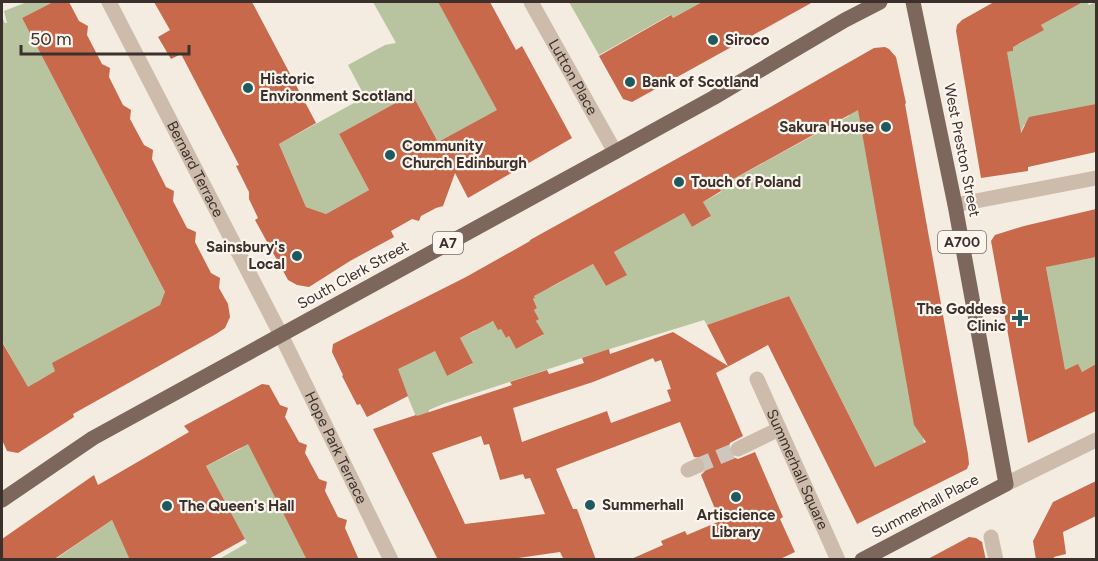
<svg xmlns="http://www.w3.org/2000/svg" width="1098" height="561" font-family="Figtree,sans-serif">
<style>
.green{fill:#b8c4a0}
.building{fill:#c8694b;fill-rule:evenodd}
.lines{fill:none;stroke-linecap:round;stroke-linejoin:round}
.minor-tunnel{stroke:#cfc6bd;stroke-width:15;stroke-dasharray:15 8;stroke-linecap:butt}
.minor{stroke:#cdbbac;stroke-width:15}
.major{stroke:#7d675c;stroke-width:15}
.poi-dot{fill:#1f5a5e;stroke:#fbf5ee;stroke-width:2}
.labels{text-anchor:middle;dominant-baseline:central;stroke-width:4.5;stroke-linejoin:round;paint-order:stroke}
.shield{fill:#fbf5ee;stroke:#756b66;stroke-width:1.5}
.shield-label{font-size:14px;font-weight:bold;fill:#3b302b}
.poi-label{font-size:15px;font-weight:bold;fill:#3b302b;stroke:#fbf5ee;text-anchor:start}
.street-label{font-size:15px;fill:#3b302b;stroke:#fbf5ee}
</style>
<rect width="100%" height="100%" fill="#f4ebe1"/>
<path class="green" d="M27 2H53L22 18 166 294 160 305 55 371 36 382 34 391 29 390 2 341V17L5 23H7L4 11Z
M373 2H438L490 96 506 112 490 114 438 142 412 94 339 134 369 190 326 214 306 207 279 144 365 97 348 65 385 45 396 43Z
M569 2H702L673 18 670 15 599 55Z
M1083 2H1087L1089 5 1096 2V104L1024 125 1020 134 1006 52 1013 51 1012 43 1019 44 1043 30 1041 25Z
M857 100 924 443 875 467 789 296 707 325 704 320 600 352 443 404 429 410 425 438 397 371 399 361 435 351 447 376 472 364 460 338 475 331 477 326 489 318 492 322 494 321 501 329 506 338 509 336 516 349 543 335 536 321 539 319 534 310 537 308 533 299 535 298 533 295 555 285 593 264 606 286 626 275 614 252 684 212 692 227 710 217 703 202 721 192 719 187 849 116 847 103Z
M1096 257V364L1082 372 1064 371 1046 266Z
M247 441 307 559H219L247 543 206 466 240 449Z
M112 520 130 559 54 560Z"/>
<path class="building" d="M53 2H69L79 21 88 26 87 35 102 64 110 68 109 77 123 105 131 110 130 119 144 145 153 150 152 159 166 187 174 191 173 201 187 228 196 232 195 242 211 273 220 278 219 288 228 304 230 317 225 328 216 334 73 414 74 417 18 453 7 451 2 440V342L28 387 55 371 52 363 160 305 165 292 22 18Z
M154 2H252L316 123 279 144 306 207 326 214 369 190 339 134 412 94 438 142 497 110 438 2H490L516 50 522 46 572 138 468 198 455 173 443 206 436 208 421 216 419 221 412 219 391 231 394 237 350 261 309 287 297 285 288 280 255 220 258 218 249 199V192L236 166 239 165 181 54 171 59 158 37 170 30Z
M702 2H813L632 102 623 99 599 56 671 15 673 18Z
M994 2H1083L1041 25 1044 30 1013 47V51L1007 52 1021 133 1029 117 1096 104V152L1028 167V171L981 178 956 31 957 25 962 20Z
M885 47 889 49 896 57 906 103 905 104 968 454 969 464 967 469 857 524 768 345 716 373 743 436 730 443 728 448 729 453 733 457 738 459 755 452 783 517 780 519 795 552 778 560H629L663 545 661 541 685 531 687 535 720 521 701 475 705 471 706 463 702 458 694 457 680 422 556 469 573 509H577L596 560H564L560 552 504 560H438L373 429 416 415 417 416 512 385 510 382 547 370 549 374 584 363 582 358 609 349 610 354 673 332 728 366 707 325 789 296 875 467 926 442 914 425 858 110 719 187 721 191 703 202 711 216 692 227 684 213 614 252 627 275 606 286 593 264 534 296 535 298 533 299 537 308 534 310 539 319 536 321 544 334 516 349 509 336 506 338 501 329 498 330 493 321 460 338 473 363 447 376 435 351 398 369 408 396 367 417 360 404 357 405 342 376 343 375 332 352 333 344 466 277 530 241V240L765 110 874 48ZM653 358 655 362 661 360 671 389 667 390 671 401 611 423 607 411 522 442 513 408 593 382ZM481 436 484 445 489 444 500 480 523 474 525 479 530 478 545 514 465 524 432 453Z
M1096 209V257L1046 267 1065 370 1078 364 1082 372 1096 364V411L1028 443 991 241 995 235 1024 226Z
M262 384 269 385 280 405 288 408 285 417 299 442 307 445 305 453 319 479 327 482 325 491 338 517 347 520 345 528 359 560H307L248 444 206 466 245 539 207 560H130L112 520 53 560H2V539L94 475 98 485 189 432 184 426Z
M1096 481V516L1063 532 1066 554 1054 557V560H1036L1033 541 1053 502Z
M969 537 976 538 982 542 986 560H926Z"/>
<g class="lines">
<path class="minor-tunnel" d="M697 466 738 449"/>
<g class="minor">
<path id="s1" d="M109 2 281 335 391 560"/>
<path id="s2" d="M531 2 615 152"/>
<path d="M955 205 1096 178"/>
<path id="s3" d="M757 379 838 560"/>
<path d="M738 449 779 429"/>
<path d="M688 470 697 466"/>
<path d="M1006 484 1096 440"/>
<path d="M991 537 996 560"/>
</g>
<path class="major" d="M2 500 93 438 615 152 713 98 845 20 880 2
M862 560 1006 484 955 205 913 2"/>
</g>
<g class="poi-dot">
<circle cx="713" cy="40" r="6"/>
<circle cx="630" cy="82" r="6"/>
<circle cx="248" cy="88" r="6"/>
<circle cx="886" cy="127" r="6"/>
<circle cx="390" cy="155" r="6"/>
<circle cx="679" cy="182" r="6"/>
<circle cx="297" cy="256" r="6"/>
<path d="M1017 309h6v6h6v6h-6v6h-6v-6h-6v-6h6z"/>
<circle cx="736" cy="497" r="6"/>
<circle cx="590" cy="505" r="6"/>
<circle cx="167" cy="506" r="6"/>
</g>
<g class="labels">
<g class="shield">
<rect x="938" y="231" width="48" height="22" rx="4.5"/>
<rect x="433" y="232" width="30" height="22" rx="4.5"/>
</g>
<g class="shield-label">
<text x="962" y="242">A700</text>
<text x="448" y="243">A7</text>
</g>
<g class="poi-label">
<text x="725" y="40">Siroco</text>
<text x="260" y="79">Historic<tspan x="260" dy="17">Environment Scotland</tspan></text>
<text x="642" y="82">Bank of Scotland</text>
<text x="874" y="127" text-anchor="end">Sakura House</text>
<text x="402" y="146">Community<tspan x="402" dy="17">Church Edinburgh</tspan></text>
<text x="691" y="182">Touch of Poland</text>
<text x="285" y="247" text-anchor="end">Sainsbury's<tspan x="285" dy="17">Local</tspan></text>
<text x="1006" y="309" text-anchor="end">The Goddess<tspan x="1006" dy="17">Clinic</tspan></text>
<text x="602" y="505">Summerhall</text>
<text x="179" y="506">The Queen's Hall</text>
<text x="736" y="515" text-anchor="middle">Artiscience<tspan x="736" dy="17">Library</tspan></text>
</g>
<g class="street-label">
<text stroke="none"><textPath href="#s2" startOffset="86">Lutton Place</textPath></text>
<text transform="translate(962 150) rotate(79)">West Preston Street</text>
<text stroke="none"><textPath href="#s1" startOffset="188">Bernard Terrace</textPath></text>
<text transform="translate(353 275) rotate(-29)">South Clerk Street</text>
<text stroke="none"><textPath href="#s1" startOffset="500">Hope Park Terrace</textPath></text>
<text stroke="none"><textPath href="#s3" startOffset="99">Summerhall Square</textPath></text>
<text transform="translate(925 506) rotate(-28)">Summerhall Place</text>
</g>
</g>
<rect width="1098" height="561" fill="none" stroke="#3b302b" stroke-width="6"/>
<path d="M21 45v9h168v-9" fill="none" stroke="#3b302b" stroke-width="3"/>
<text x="30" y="45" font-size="18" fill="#3b302b" stroke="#fbf5ee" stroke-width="4.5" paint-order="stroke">50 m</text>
</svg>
